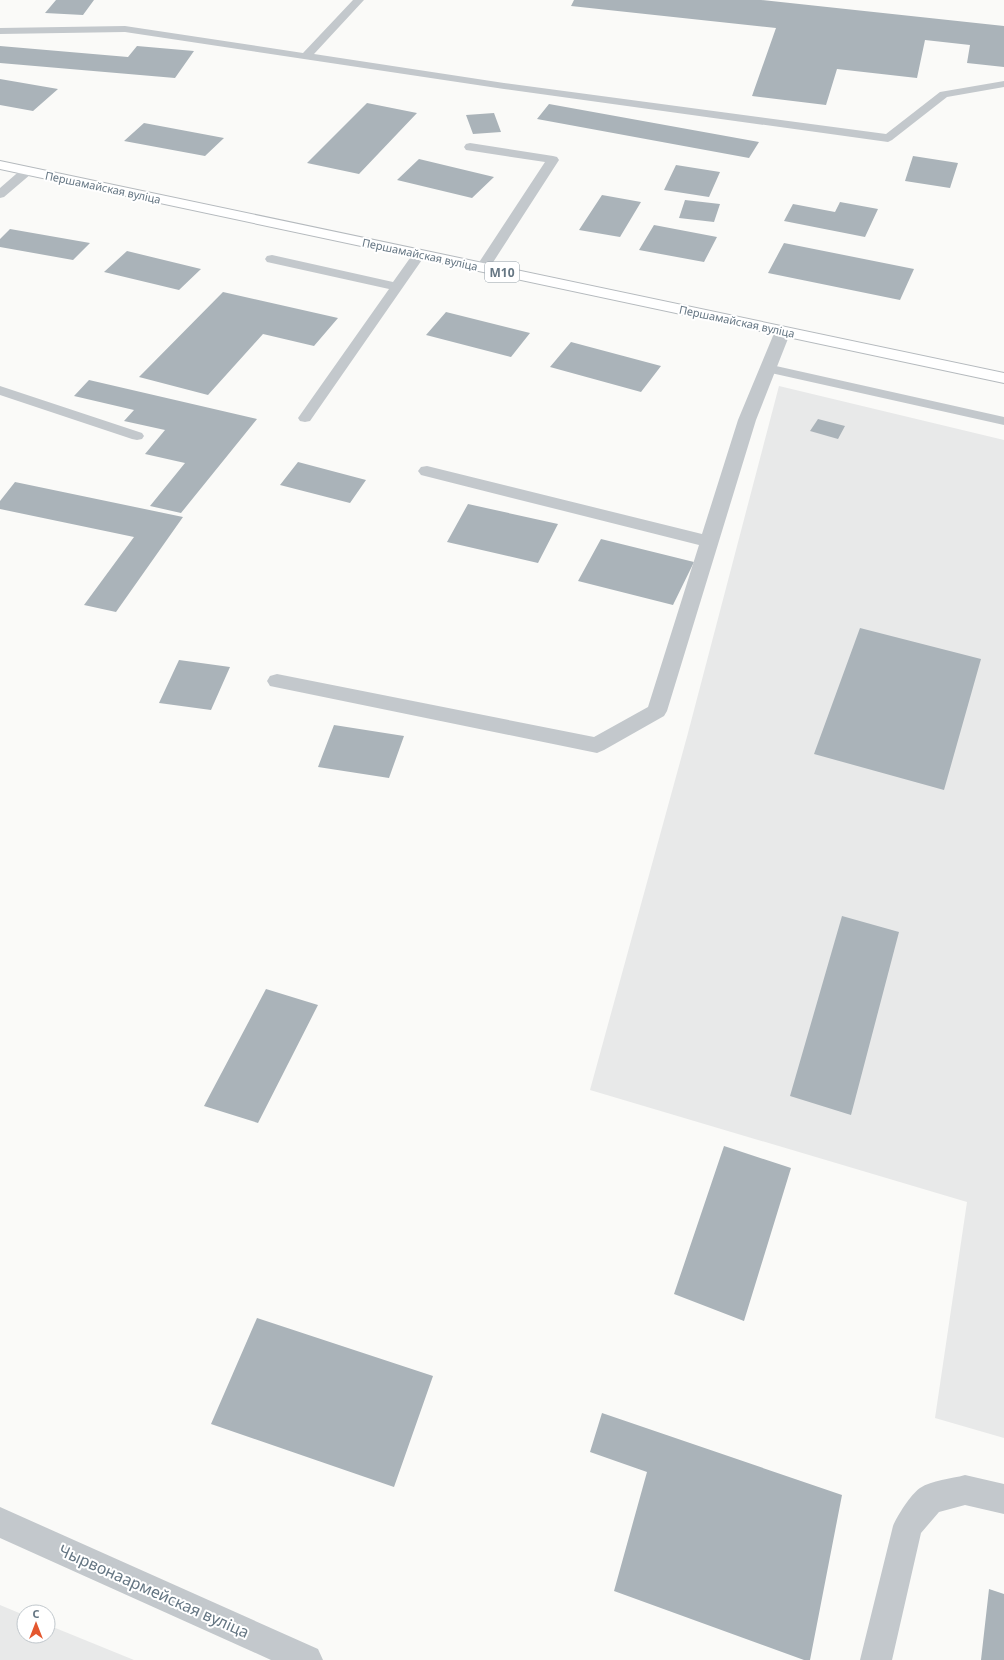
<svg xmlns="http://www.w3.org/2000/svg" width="1004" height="1660" font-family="'Noto Sans',sans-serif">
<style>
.built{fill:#e8e9e9}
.building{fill:#aab3b9}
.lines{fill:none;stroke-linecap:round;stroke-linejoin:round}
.primary-casing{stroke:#b5babe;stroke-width:2}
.service{fill:#c3c8cc;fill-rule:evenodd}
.minor{fill:#c3c8cc;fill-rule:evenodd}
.primary{fill:#fff;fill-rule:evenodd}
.labels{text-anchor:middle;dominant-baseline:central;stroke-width:4;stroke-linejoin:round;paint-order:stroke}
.far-street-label{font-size:11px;fill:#657683;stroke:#fff}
.shield{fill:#fff;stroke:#939fa8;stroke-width:1}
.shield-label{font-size:12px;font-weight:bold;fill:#657683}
.near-street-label{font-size:16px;fill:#657683;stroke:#fff}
</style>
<rect width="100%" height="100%" fill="#fafaf8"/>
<path class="built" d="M779 386 1004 440V1438L935 1418 967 1202 590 1090 688 733Z
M0 1605 24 1615V1636H48V1625L134 1660H0Z"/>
<path class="building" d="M56 0H94L83 15 45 13Z
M574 0H761L1004 26V67L967 63 970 45 925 40 917 78 837 69 826 105 752 96 776 28 571 6Z
M0 46 128 57 137 46 194 51 175 78 0 63Z
M0 79 58 89 33 111 0 105Z
M367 103 417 113 359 174 307 163Z
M549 104 759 142 749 158 537 119Z
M494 113 501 132 473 134 466 115Z
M144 123 224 138 205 156 124 141Z
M913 156 958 163 950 188 905 181Z
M419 159 494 177 472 198 397 180Z
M676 165 720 172 709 197 664 190Z
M602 195 641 202 620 237 579 230Z
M685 200 720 204 714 222 679 218Z
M840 202 878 209 865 237 784 221 793 204 835 212Z
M654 225 717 237 704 262 639 250Z
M10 229 90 243 73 260 0 247V239Z
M784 243 914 269 900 300 768 273Z
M127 251 201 269 179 290 104 272Z
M223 292 338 318 314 346 263 334 208 395 139 377Z
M446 312 530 333 511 357 426 335Z
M571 342 661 366 641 392 550 367Z
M89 380 257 419 181 513 150 506 185 463 145 454 165 430 124 421 134 410 74 396Z
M818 419 845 426 838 439 810 431Z
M298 462 366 480 350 503 280 485Z
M15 482 183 517 116 612 84 605 134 537 0 509V501Z
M468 504 558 524 538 563 447 542Z
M601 539 694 562 673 605 578 581Z
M860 628 981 659 944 790 814 754Z
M179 660 230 667 211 710 159 703Z
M334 725 404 736 389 778 318 767Z
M842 916 899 932 851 1115 790 1096Z
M266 989 318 1005 258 1123 204 1106Z
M724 1146 791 1168 744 1321 674 1294Z
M257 1318 433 1376 394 1487 211 1424Z
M602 1413 842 1495 810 1660H804L614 1591 647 1472 590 1452Z
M989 1589 1004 1594V1660H981Z"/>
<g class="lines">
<defs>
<path id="primary" d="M0 161 1004 373V383L0 169Z"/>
</defs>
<use href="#primary" class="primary-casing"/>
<path class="service" d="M353 0H364L314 54 504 83 886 134 940 92 1004 81V87L947 97 892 140 888 142 504 89 125 32 0 34V28L125 26 303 53Z
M470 143 553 156 557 157 559 160 490 267 488 270H478L476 267 545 162 466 150 464 147 466 144Z
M27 167 31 168 33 171 31 174 4 197 0 198V188L23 168Z
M420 250 425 251 426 254 310 421 305 422 300 421 298 418 389 289 267 262 265 259 267 256 272 255 393 282 415 251Z
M767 364 1004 417V425L762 371 760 368 762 365Z
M0 386 142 433 144 436 142 439 137 440 132 439 0 395Z"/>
<path class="minor" d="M783 326 789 328 791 331 756 420 667 711 664 716 604 750 597 753 270 686 267 681 270 676 277 674 594 737 648 707 699 545 421 475 418 471 421 467 427 466 702 534 738 420 775 331 777 328Z
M965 1475 1004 1484V1514L965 1505 939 1512 921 1533 892 1660H860L893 1526C897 1516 911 1494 920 1488 932 1480 951 1479 965 1475Z
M0 1507 318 1649 323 1660H271L0 1538Z"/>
<use href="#primary" class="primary"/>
</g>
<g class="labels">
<g class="far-street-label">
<text transform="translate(103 187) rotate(12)">Першамайская вуліца</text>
<text transform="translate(420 254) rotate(12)">Першамайская вуліца</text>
<text transform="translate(737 321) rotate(12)">Першамайская вуліца</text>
</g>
<rect class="shield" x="485" y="262" width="34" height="20" rx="3"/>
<g class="shield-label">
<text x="502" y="272">М10</text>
</g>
<g class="near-street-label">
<text transform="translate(154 1591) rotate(24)">Чырвонаармейская вуліца</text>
</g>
</g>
<g transform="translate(36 1624)"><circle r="19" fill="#ffffff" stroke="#c1c8cd"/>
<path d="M0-3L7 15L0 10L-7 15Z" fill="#e4572e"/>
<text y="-6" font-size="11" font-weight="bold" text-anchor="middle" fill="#657683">С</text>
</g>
</svg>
